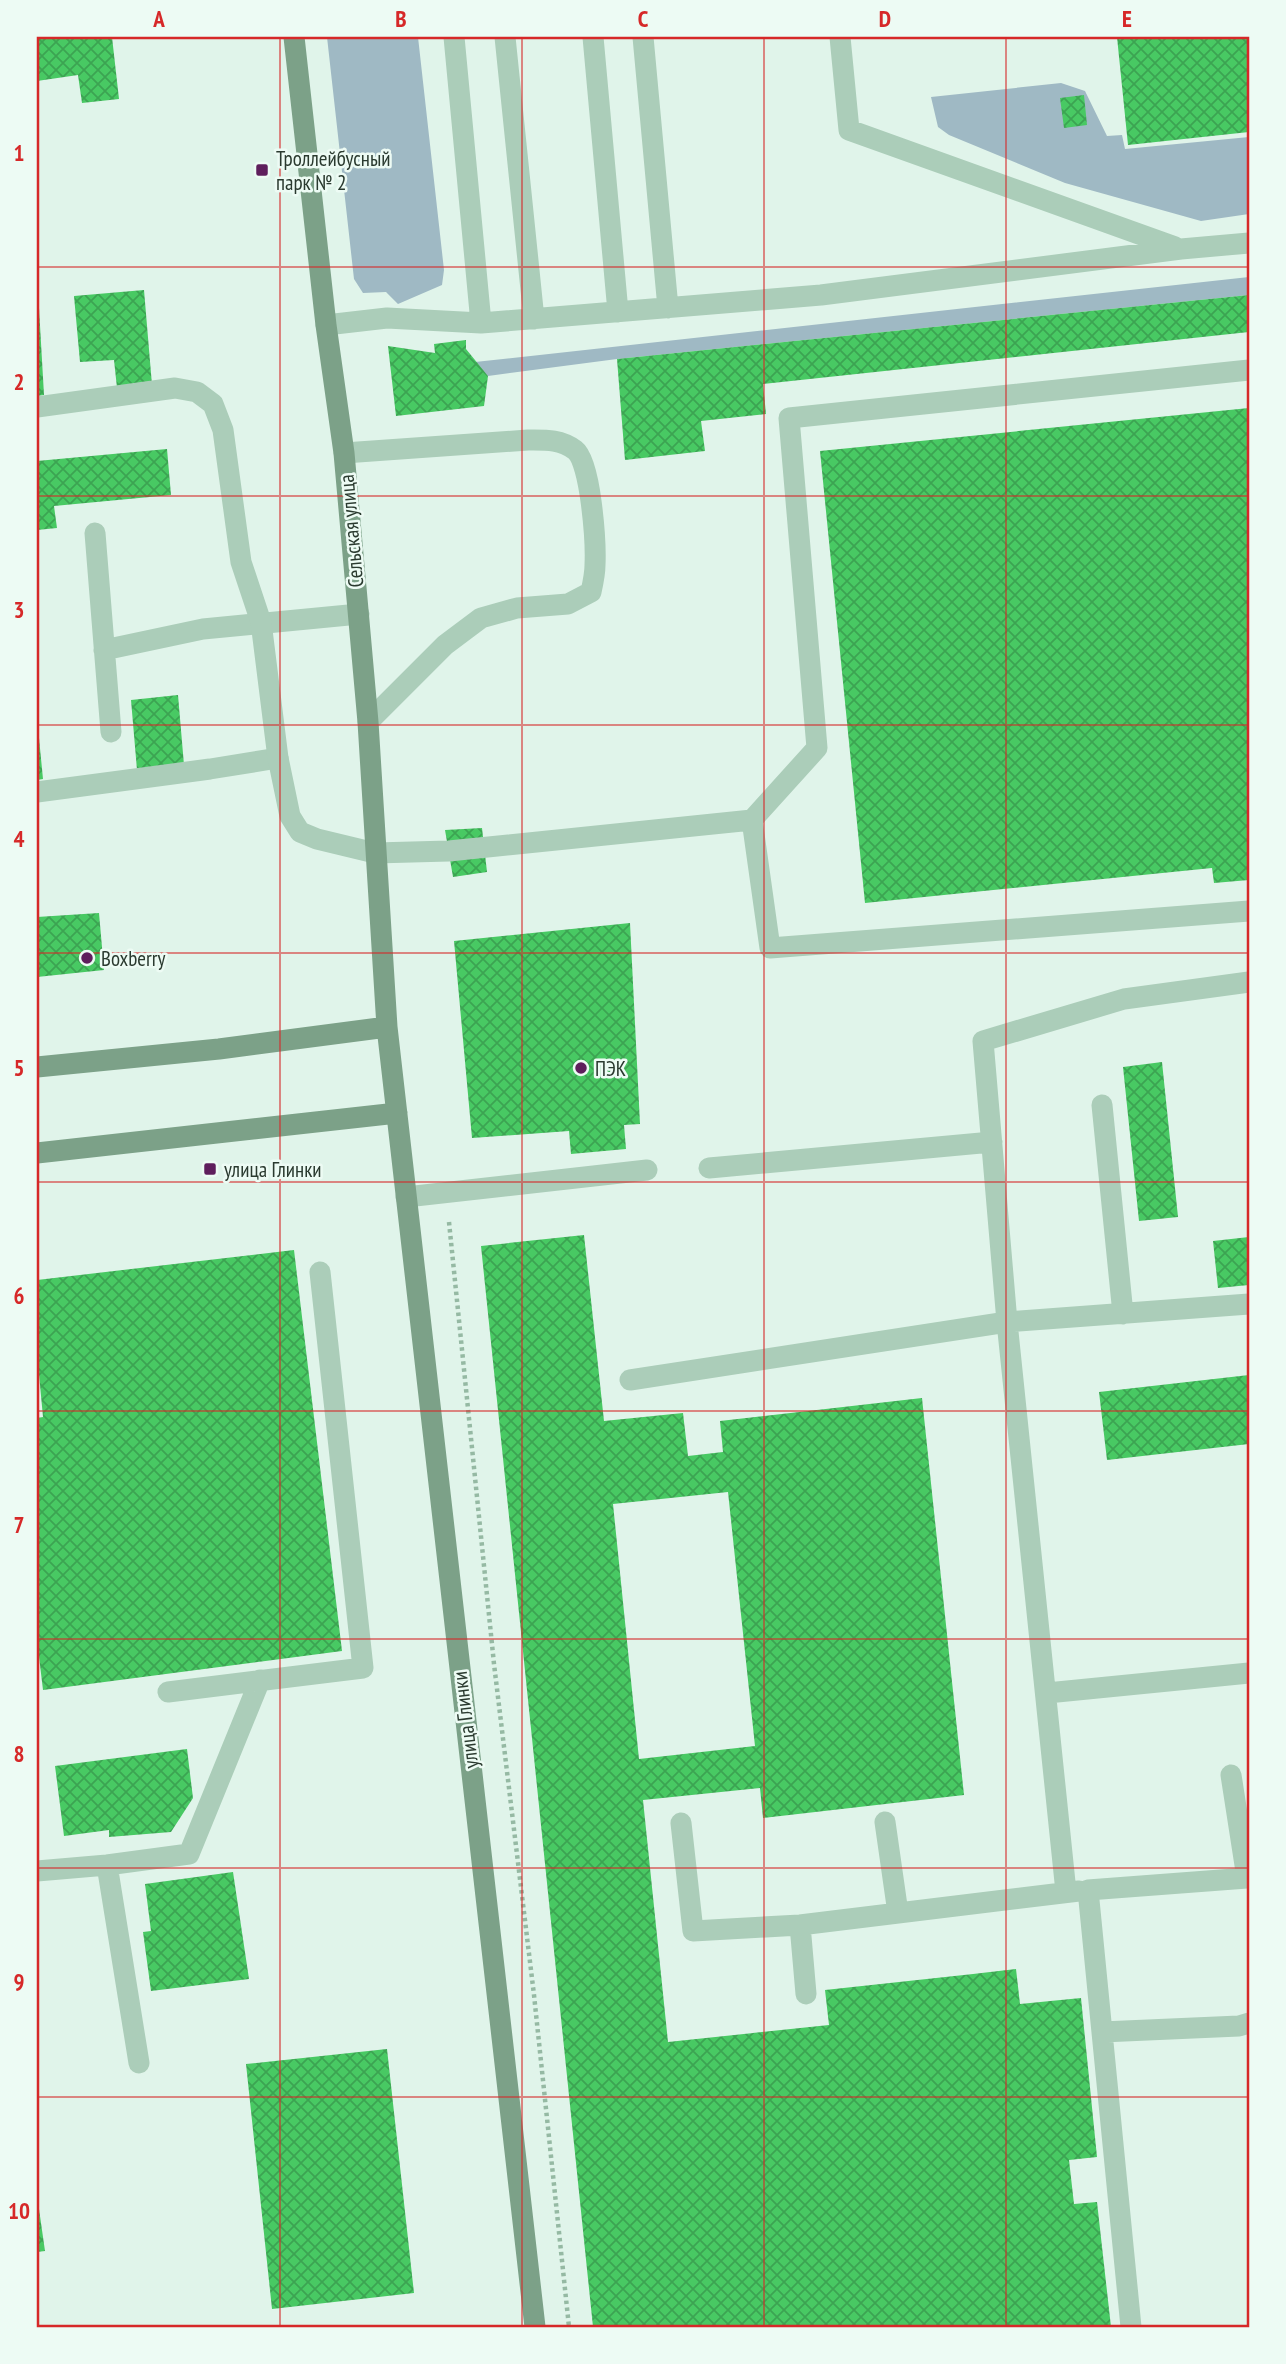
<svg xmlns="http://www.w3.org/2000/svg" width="1286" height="2364" font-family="'PT Sans Narrow',sans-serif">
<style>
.green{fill:#9fb9c4}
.building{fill:url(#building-cross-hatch);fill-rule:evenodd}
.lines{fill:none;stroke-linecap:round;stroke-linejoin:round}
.path{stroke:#95b9a3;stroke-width:4.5;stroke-dasharray:3.5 3.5;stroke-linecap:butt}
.lane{stroke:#abcdb9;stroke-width:21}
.street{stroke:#abcdb9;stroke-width:21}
.secondary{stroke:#7ca188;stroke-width:21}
.grid{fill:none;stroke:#d62828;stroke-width:2;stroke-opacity:0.55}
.poi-dot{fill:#5e1e5c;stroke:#edfbf4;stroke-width:2.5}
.labels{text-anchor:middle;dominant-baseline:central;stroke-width:5;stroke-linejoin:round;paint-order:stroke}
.poi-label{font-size:21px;fill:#2a3a2f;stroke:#edfbf4;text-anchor:start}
.street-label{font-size:21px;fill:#2a3a2f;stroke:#edfbf4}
.neatline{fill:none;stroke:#d62828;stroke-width:2.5}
.grid-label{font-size:23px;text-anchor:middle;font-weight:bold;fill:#d62828}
</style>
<defs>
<pattern id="building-cross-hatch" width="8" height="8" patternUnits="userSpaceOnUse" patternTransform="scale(1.75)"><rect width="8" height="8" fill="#48c963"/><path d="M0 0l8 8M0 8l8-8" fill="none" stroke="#3ca452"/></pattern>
</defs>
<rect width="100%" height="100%" fill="#e0f4ea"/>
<path class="green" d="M327 37H418L444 270 442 285 398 304 386 292 363 293 354 279Z
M1061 83 1085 91 1107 136 1122 135 1125 149 1249 137V214L1201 221 1065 183 949 135 938 127 931 97Z
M1249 277V295L617 359 488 376 475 362Z"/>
<path class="building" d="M37 37H112L119 99 82 103 78 75 37 81Z
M1117 37H1249V132L1128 145Z
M1084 95 1087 125 1064 128 1060 98Z
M144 290 152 385 117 388 114 360 80 362 74 296Z
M1249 295V332L763 384 766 414 701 421 705 451 625 460 617 359Z
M37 308H39L44 395 37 396Z
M466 340V349L488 376 484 406 396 416 388 346 435 353 434 344Z
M1249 408V880L1214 883 1212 868 865 903 820 451Z
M167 449 171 495 54 506 57 528 37 530V461Z
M178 695 184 765 137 770 131 700Z
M37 738H39L43 779 37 780Z
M482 828 487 872 453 877 445 830Z
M99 913 104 970 37 977V917Z
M630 923 640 1124 624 1125 626 1149 571 1154 569 1131 472 1138 454 941Z
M1162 1062 1178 1217 1139 1221 1123 1067Z
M584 1235 604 1421 683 1413 688 1456 723 1452 720 1421 922 1398 964 1795 763 1818 760 1788 643 1800 668 2042 829 2025 825 1990 973 1974 1016 1969 1020 2004 1081 1998 1097 2157 1069 2160 1074 2204 1097 2202 1111 2327H593L481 1246ZM728 1492 755 1746 639 1759 613 1504Z
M1249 1237V1285L1218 1288 1213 1241Z
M294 1250 342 1651 43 1690 37 1640V1418L43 1417 37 1353V1280Z
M1249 1375V1444L1107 1460 1099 1392Z
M187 1749 193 1798 171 1832 109 1837V1830L64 1836 55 1766Z
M233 1872 249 1979 151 1991 143 1932 151 1931 145 1884Z
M387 2049 414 2293 272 2309 246 2064Z
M37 2202H38L45 2251 37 2252Z"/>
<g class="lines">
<path class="path" d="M449 1222 494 1664 534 1995 569 2327"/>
<path class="lane" d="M454 37 481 323
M505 37 534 319
M593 37 618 312
M643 37 668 308
M840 37 849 130 1175 247
M326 325 387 318 481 323 821 295 1181 249 1249 243
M344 453 528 440C545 440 560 439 575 450 591 462 596 543 595 565 595 574 593 583 591 592L568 604 517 608 481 618 445 645 368 722
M95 533 111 732
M104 650 203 629 359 614
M37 792 210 769 278 758
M752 820 770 948 1249 911
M375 853 449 851 752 820 817 748 789 418 1249 370
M1102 1105 1123 1314
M709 1168 992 1142
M406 1197 647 1170
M630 1380 1007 1322 1249 1304
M168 1692 363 1668 320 1272
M1047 1693 1249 1673
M885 1822 898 1913
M681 1823 693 1931 800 1925 1079 1891
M107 1865 139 2063
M37 1871 107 1865 189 1854 260 1680
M1066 1892 1007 1322 983 1041 1124 999 1249 982
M800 1925 806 1994
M1102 2032 1239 2026 1249 2023
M1131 2327 1088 1890 1247 1878 1231 1775"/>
<path class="street" d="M37 407 175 388 197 392 213 404 223 430 241 562 261 622 278 758 290 816 300 832 317 839 375 853"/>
<path class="secondary" d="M294 37 326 325 344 453 368 722 387 1027 535 2327
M37 1067 219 1049 387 1027
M37 1153 397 1113"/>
</g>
<path class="grid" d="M280 37V2327M522 37V2327M764 37V2327M1006 37V2327M37 267H1249M37 496H1249M37 725H1249M37 953H1249M37 1182H1249M37 1411H1249M37 1639H1249M37 1868H1249M37 2097H1249"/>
<g class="poi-dot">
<rect x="255" y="163" width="14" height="14" rx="3.5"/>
<circle cx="87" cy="958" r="7"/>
<circle cx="581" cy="1068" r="7"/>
<rect x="203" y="1162" width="14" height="14" rx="3.5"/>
</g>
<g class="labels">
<g class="poi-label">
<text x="276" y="158">Троллейбусный<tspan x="276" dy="24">парк № 2</tspan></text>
<text x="101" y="958">Boxberry</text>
<text x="595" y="1068">ПЭК</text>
<text x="224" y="1169">улица Глинки</text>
</g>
<g class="street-label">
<text transform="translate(351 531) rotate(-95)">Сельская улица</text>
<text transform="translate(465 1720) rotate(-97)">улица Глинки</text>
</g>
</g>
<rect width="1286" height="2364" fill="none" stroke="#edfbf4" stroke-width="77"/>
<rect x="38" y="38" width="1210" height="2288" class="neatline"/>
<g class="grid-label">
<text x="159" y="27">A</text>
<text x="401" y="27">B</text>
<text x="643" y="27">C</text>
<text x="885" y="27">D</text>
<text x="1127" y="27">E</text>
<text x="19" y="161">1</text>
<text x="19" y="390">2</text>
<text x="19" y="618">3</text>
<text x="19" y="847">4</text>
<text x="19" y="1076">5</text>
<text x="19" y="1304">6</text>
<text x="19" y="1533">7</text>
<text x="19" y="1762">8</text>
<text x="19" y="1990">9</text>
<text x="19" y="2219">10</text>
</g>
</svg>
